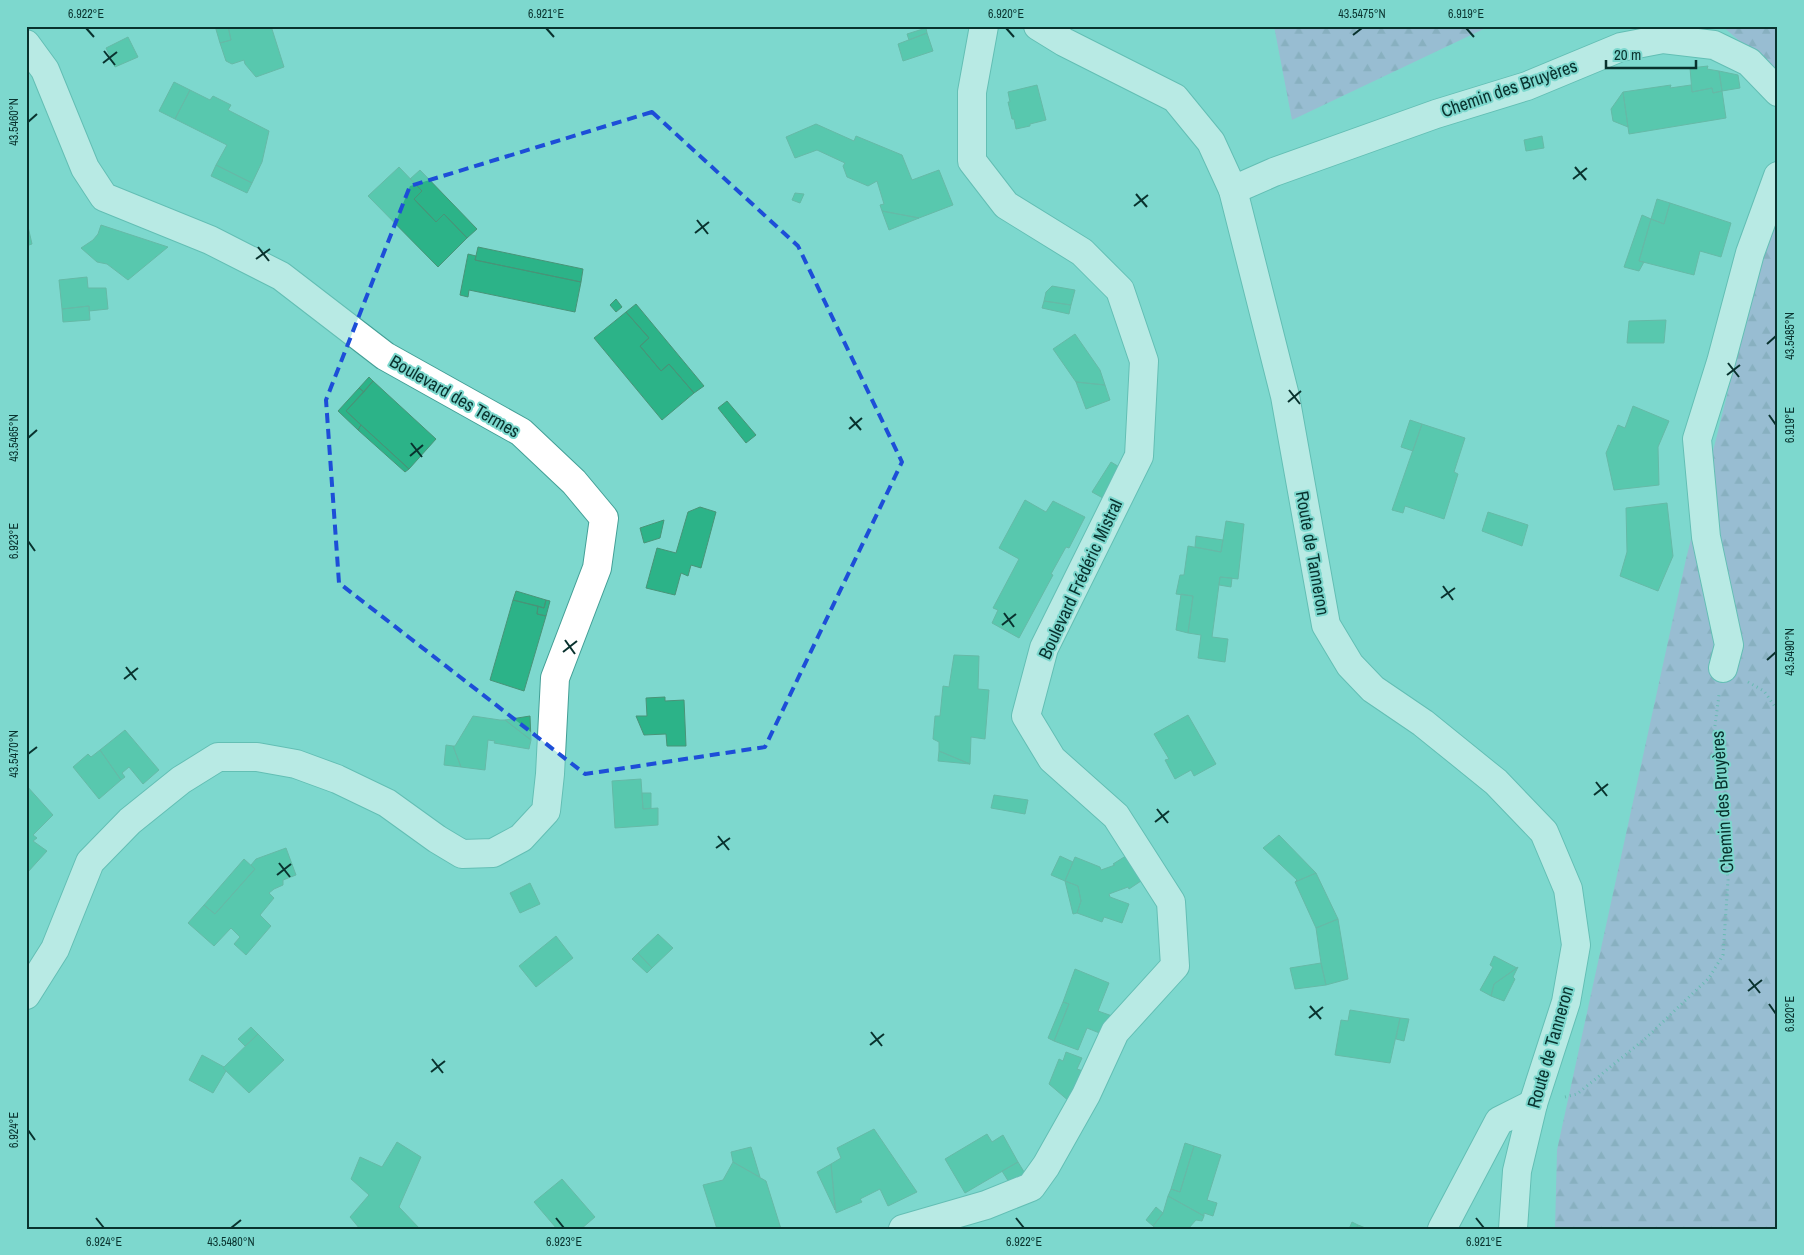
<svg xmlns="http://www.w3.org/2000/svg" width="1804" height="1255" font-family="'Archivo Narrow',sans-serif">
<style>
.forest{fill:url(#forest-firs)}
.building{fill:#2cb388;stroke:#489478}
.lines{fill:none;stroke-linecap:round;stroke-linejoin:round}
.minor-casing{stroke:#439f96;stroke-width:30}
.tertiary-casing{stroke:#439f96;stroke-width:30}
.path{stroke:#509890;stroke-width:3;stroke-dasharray:1 4;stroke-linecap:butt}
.minor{stroke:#fff;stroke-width:28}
.tertiary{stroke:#fff;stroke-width:28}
.marked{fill:none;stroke:#1d4ed8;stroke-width:4;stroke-dasharray:10 6;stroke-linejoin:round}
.ticks{fill:none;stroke:#09322e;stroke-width:2}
.labels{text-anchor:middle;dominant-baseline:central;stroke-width:4;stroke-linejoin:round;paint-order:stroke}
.street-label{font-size:18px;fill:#09322e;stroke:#7dd8ce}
.neatline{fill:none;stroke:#09322e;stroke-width:2}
.ticks-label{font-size:12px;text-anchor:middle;fill:#09322e}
</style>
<defs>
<pattern id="forest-firs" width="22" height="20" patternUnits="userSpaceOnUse" patternTransform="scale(1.25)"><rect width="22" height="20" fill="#b89bd7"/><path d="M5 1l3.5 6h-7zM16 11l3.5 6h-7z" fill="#947faf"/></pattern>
</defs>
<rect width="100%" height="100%" fill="#7dd8ce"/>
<path class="forest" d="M1274 26H1490L1292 120Z
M1722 26H1778V74Z
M1778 191V1229H1555L1557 1150 1686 559Z"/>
<path class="building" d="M215 26H228L231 40 220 43Z
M228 26H271L284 67 256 77 245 64 244 60 232 64 226 61 220 43 231 40Z
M926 28 927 33 909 40 907 34Z
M927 33 933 51 903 61 898 44Z
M128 37 138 57 115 67 106 48Z
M1708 66 1707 69 1719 71 1722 91 1713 93 1712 88 1692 92 1690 68Z
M1719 71 1738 75 1740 88 1722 91Z
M174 82 190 90 175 119 159 111Z
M1037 85 1046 120 1030 124V126L1016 129 1014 119H1012L1008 102H1010L1008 92Z
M1671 85 1670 88 1691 85 1692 92 1712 88 1713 93 1722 91 1726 118 1629 134 1623 92Z
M190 90 210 100 213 96 231 105 228 110 269 131 262 162 252 183 216 165 227 145 175 119Z
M1623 92 1628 127 1613 121 1611 109Z
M816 124 854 141 856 136 902 155 912 180 939 170 953 205 919 218 882 211 880 205 884 204 877 181 868 186 847 177 843 166 845 163 817 150 795 158 786 137Z
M1542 136 1544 148 1526 151 1524 140Z
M216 165 252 183 247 193 211 176Z
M399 167 422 191 414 199 436 222 444 214 467 238 438 267 368 196Z
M420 170 477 229 467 238 444 214 436 222 414 199 422 191 410 179Z
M795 193 804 194 800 203 792 200Z
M1657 199 1670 203 1664 224 1651 219Z
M1670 203 1731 223 1721 257 1700 251 1694 275 1639 261 1651 219 1664 224Z
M882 211 919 218 889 230Z
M1642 215 1651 219 1639 261 1644 262 1639 271 1624 267Z
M26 218 32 244 26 246Z
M101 225 168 247 128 280 107 264 97 262 81 248 93 240 98 234Z
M478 247 583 269 581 282 475 260Z
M468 254 476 256 475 260 581 282 575 312 469 290 468 297 460 295Z
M87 277 88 288H106L108 309 89 311V306L62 309 59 280Z
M1052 286 1075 290 1071 305 1044 301 1046 292Z
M616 299 622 307 616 312 610 305Z
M1044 301 1071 305 1069 314 1042 308Z
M636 304 704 386 694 393 669 364 661 371 640 346 649 338 626 312Z
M89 306 90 320 63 322 62 309Z
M626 312 649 338 640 346 661 371 669 364 694 393 662 420 594 338Z
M1666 320 1664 343H1627L1629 321Z
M1075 334 1100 370 1105 385 1076 382 1053 349Z
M369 377 373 381 364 392 359 388Z
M373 381 436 439 409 469 346 411Z
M1076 382 1105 385 1110 400 1086 409Z
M359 388 364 392 346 411 361 425 358 430 338 411Z
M727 401 756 435 746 443 718 408Z
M1633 406 1669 421 1658 447 1659 485 1614 490 1606 453 1618 425 1625 428Z
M1410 420 1422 424 1413 451 1401 447Z
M1422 424 1465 438 1454 472 1458 474 1444 519 1405 506 1403 513 1392 510Z
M361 425 409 469 405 472 358 430Z
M1111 462 1126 471 1110 502 1092 492Z
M1025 500 1046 512 1053 501 1085 517 1069 548 1066 547 1051 574 1053 575 1019 638 992 623 998 610 993 608 1019 559 999 548Z
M1667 503 1673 556 1658 591 1620 576 1627 552 1626 508Z
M700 507 716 512 701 568 691 565 688 576 681 573 675 595 646 588 657 548 676 553 688 512Z
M1488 512 1528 525 1522 546 1482 531Z
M664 520 660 538 644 543 640 528Z
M1226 521 1244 524 1238 579 1220 577 1212 637 1228 639 1225 662 1198 658 1201 635 1188 633 1193 596 1176 594 1180 575H1184L1188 546 1221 552Z
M1196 536 1223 540 1221 552 1195 547Z
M1220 577 1232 578 1231 587 1219 585Z
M516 591 546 600 544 608 513 600Z
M1181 594 1193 596 1188 633 1176 630Z
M513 600 538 606 537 614 546 616 524 691 490 680Z
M546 600 550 601 546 616 537 614 538 606 544 608Z
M954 655 979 656 978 689 989 690 985 739 971 737 970 764 939 751V742L933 739 935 716H940L943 686 949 687Z
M665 697V701L684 700 686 746H667L666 734 644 735 636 716H647L646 698Z
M1188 715 1216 764 1194 776 1191 770 1175 779 1165 760 1169 759 1154 734Z
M473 716 500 720H505L531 740 529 749 494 743 495 741 488 740 485 770 461 767 453 746H455Z
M530 716 531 740 505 720Z
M125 730 159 770 143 784 129 767 122 773 125 777 121 780 100 750Z
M446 745 453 746 461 767 444 765Z
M100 750 121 780 99 799 73 767 88 754 91 757Z
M939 751 970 764 938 761Z
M641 779 643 809 658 808V825L615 828 612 781Z
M26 785 53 815 33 835 37 838 33 841 47 851 27 873Z
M642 793H651V808L643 809Z
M994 795 1028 800 1025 814 991 808Z
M1279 835 1316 873 1295 882 1297 880 1263 848Z
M286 848 296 875 283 880V885L274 889 269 893 274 898 260 915 271 926 246 955 234 944 240 937 231 928 214 946 188 923 204 905 215 914 255 869 251 865 256 859Z
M1129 854 1144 879 1129 889 1128 887 1109 894 1110 897 1129 904 1122 923 1104 917 1102 922 1077 913 1081 901 1078 886 1065 881 1075 857 1100 867 1101 870 1115 865 1113 864Z
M1060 856 1073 862 1065 881 1051 875Z
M244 859 255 869 215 914 204 905Z
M1316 873 1338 919 1316 928 1295 882Z
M1065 881 1078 886 1081 901 1077 913 1073 914Z
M530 883 540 904 520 913 510 893Z
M1338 919 1348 979 1326 985 1321 963 1316 928Z
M658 934 673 948 652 968 638 953Z
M556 936 573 958 536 987 519 966Z
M638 953 652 968 647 973 632 959Z
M1494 956 1517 968 1494 984 1491 996 1480 990 1493 967 1490 965Z
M1321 963 1326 985 1295 989 1290 968Z
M1518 967 1513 977 1515 979 1504 1001 1491 996 1494 984Z
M1075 969 1109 983 1098 1011 1115 1017 1107 1036 1087 1028 1078 1050 1054 1041 1069 1004 1063 1002Z
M1063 1002 1069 1004 1054 1041 1048 1038Z
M1350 1010 1400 1018 1390 1063 1335 1055 1341 1020 1348 1021Z
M1400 1018 1409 1019 1404 1041 1396 1039Z
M251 1027 258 1034 245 1046 238 1039Z
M258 1034 284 1060 249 1093 223 1068Z
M1066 1052 1082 1058 1077 1069 1083 1071 1070 1102 1049 1084 1059 1059 1063 1061Z
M202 1055 224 1067 223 1068 226 1071 213 1093 189 1080Z
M874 1129 917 1192 888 1206 880 1189 860 1199 862 1202 836 1213 831 1164 841 1158 837 1148Z
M987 1134 992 1142 1003 1135 1018 1162 965 1193 945 1159Z
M397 1142 421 1157 399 1207 420 1229H360L350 1217 369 1195 351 1179 360 1157 382 1167Z
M1185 1143 1194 1146 1180 1192 1171 1189Z
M1194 1146 1221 1155 1207 1200 1217 1203 1213 1216 1204 1213V1216L1168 1196 1171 1189 1180 1192Z
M751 1147 760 1177 733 1162 731 1152Z
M733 1162 766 1181 781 1229H717L703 1185 723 1180Z
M1018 1162 1029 1180 1012 1187 1002 1171Z
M831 1164 835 1210 817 1172Z
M562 1179 595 1217 581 1229H557L534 1202Z
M1168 1196 1204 1216 1202 1221 1196 1220 1188 1229H1157L1153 1226 1163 1213Z
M1156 1207 1163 1213 1153 1226 1146 1220Z
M1352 1222 1358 1225 1356 1229H1349Z
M1358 1225 1368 1229H1356Z"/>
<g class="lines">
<defs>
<path id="minor" d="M1233 190 1274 172 1436 114 1527 86 1621 47 1663 39 1714 45 1749 62 1778 92
M1723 668 1729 645 1706 537 1697 439 1721 362 1750 253 1778 176
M903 1229 986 1205 1031 1187 1046 1166 1086 1095 1115 1032 1175 966 1171 902 1116 816 1052 759 1026 716 1044 648 1139 456 1144 361 1120 290 1082 252 1006 205 972 161V92L984 26
M1442 1229 1499 1121 1533 1104"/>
<path id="tertiary" d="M1038 26 1064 42 1175 98 1211 142 1233 190 1285 396 1326 625 1350 665 1373 689 1423 723 1496 782 1544 832 1568 889 1576 945 1566 1002 1533 1104 1517 1171 1513 1229
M26 44 45 70 85 168 104 197 210 240 281 276 385 356 521 432 574 482 604 518 597 568 555 678 550 774 546 811 521 838 493 853 462 854 437 839 387 803 337 779 296 764 257 757H218L181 780 130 821 90 862 55 949 26 995"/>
</defs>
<use href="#minor" class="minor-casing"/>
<use href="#tertiary" class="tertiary-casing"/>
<path class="path" d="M1748 682 1764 691 1778 711
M1565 1097 1577 1094 1646 1038 1691 995 1709 978 1723 955 1728 880 1714 733 1719 695"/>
<use href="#minor" class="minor"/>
<use href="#tertiary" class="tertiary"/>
</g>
<path d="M0 0H1804V1255H0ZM652 112 798 246 902 462 765 747 585 774 339 583 326 400 410 186Z" fill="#7dd8ce" fill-opacity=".55" fill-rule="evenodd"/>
<path class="marked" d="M652 112 798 246 902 462 765 747 585 774 339 583 326 400 410 186Z"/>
<path class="ticks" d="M86 28 94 37M546 28 554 37M1006 28 1014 37M1466 28 1474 37M1353 35 1362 28M104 51 115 65M103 63 117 52M28 122 37 114M1575 167 1586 180M1573 179 1587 168M1136 194 1147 207M1134 206 1148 195M697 220 708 234M695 233 709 222M258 247 269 261M256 259 270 249M1767 344 1776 336M1728 363 1739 377M1727 375 1740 365M1289 390 1300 404M1288 402 1301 391M1769 415 1776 425M850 417 861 430M849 429 862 418M28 438 37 430M411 443 422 457M410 456 423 445M28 541 35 551M1443 586 1453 600M1441 598 1455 588M1004 613 1014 627M1002 625 1016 614M565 640 575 654M563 652 577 641M1767 660 1776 652M126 667 136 680M124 679 138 668M28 754 37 747M1596 782 1607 796M1594 795 1608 784M1157 809 1168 823M1155 822 1169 811M718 836 729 850M716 848 730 838M279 863 290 877M277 875 291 864M1749 979 1760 993M1748 991 1762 980M1769 1004 1776 1014M1310 1006 1321 1019M1309 1018 1323 1007M871 1032 882 1046M870 1045 884 1034M432 1059 443 1073M431 1072 445 1061M28 1130 35 1140M96 1218 104 1228M556 1218 564 1228M1016 1218 1024 1228M1476 1218 1484 1228M231 1228 241 1220"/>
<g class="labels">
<g class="street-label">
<text transform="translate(1509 88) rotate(-19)">Chemin des Bruyères</text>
<text transform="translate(455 396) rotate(30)">Boulevard des Termes</text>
<text transform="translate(1313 553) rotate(80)">Route de Tanneron</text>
<text transform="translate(1080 579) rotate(-65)">Boulevard Frédéric Mistral</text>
<text transform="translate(1722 802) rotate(-94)">Chemin des Bruyères</text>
<text transform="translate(1550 1047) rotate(-74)">Route de Tanneron</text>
</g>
</g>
<rect width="1804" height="1255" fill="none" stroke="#7dd8ce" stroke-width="55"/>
<path d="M1606 60v8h90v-8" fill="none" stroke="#09322e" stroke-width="2.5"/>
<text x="1614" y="60" font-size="15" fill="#09322e" stroke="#7dd8ce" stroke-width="4" paint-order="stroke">20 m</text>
<rect x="28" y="28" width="1748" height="1200" class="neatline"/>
<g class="ticks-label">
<text x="86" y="18">6.922°E</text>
<text x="546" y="18">6.921°E</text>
<text x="1006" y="18">6.920°E</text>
<text x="1362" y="18">43.5475°N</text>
<text x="1466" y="18">6.919°E</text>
<text transform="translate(14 122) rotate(-90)" y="4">43.5460°N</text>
<text transform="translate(1790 336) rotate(-90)" y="4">43.5485°N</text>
<text transform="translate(1790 425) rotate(-90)" y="4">6.919°E</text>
<text transform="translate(14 438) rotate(-90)" y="4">43.5465°N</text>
<text transform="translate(14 541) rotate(-90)" y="4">6.923°E</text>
<text transform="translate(1790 652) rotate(-90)" y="4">43.5490°N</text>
<text transform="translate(14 754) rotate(-90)" y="4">43.5470°N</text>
<text transform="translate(1790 1014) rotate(-90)" y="4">6.920°E</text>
<text transform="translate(14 1130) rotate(-90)" y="4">6.924°E</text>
<text x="104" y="1246">6.924°E</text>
<text x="231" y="1246">43.5480°N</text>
<text x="564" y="1246">6.923°E</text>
<text x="1024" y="1246">6.922°E</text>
<text x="1484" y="1246">6.921°E</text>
</g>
</svg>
